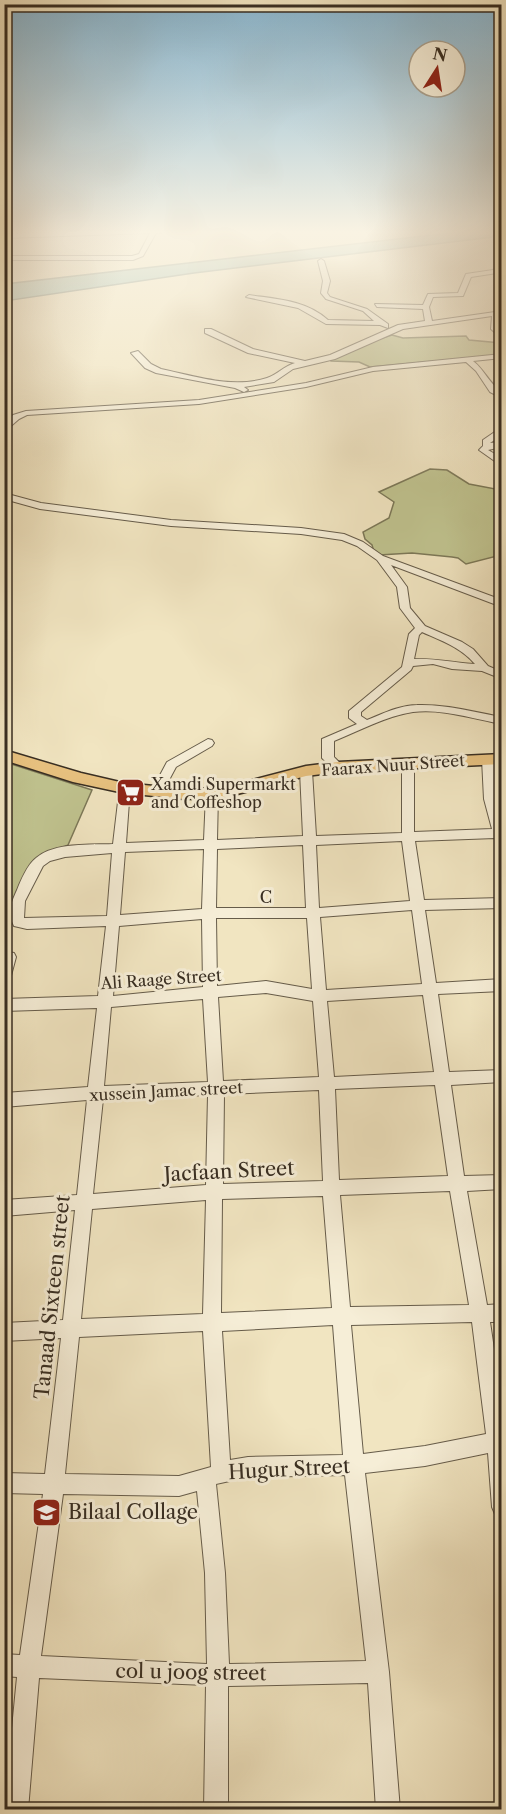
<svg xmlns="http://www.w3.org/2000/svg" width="506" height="1814" font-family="'Libre Caslon Text',serif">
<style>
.green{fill:#c0c38f;stroke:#7c7858;stroke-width:1.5}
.water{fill:#9bbfb4;stroke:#73857a;stroke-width:1.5}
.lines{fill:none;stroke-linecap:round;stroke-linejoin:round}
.minor-casing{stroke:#665c4a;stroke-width:2}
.major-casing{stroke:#382e22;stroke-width:3}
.minor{fill:#f6eed7;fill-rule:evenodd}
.major{fill:#e8c280;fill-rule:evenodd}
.labels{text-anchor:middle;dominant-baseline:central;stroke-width:6;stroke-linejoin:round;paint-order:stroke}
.street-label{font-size:16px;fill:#382e22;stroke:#f6eed7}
.poi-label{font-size:16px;fill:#382e22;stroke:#f6eed7;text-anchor:start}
.near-street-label{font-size:20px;fill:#382e22;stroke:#f6eed7}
.near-poi-label{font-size:20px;fill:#382e22;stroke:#f6eed7;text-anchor:start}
</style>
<rect width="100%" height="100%" fill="#f1e5c1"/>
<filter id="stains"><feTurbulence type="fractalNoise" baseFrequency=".00333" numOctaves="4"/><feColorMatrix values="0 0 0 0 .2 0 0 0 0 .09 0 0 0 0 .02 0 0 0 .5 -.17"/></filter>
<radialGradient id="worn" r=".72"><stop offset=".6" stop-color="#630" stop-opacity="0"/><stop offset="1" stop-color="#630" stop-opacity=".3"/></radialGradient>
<path class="green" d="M392 335 403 338 466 336 469 340 501 343V355L370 367 359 362 331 361 330 359 364 344Z
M430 469 447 470 469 484 501 490V555L466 564 458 558 452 557 412 553 379 555 374 552 372 545 365 539 363 532 389 518 394 502 379 492Z
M5 762 92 790 68 845 42 859 10 914 5 919Z"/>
<path class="water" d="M476 230H501V236L194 273 5 301V284Z"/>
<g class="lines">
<defs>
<path id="minor" d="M125 230H198L156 233 143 256 133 260H4V256H132L139 254 150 233 4 238V234Z
M321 259 324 261 330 281 327 293 330 297 367 309 388 324V328L380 325 326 324 298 308 246 297 249 295C276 299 306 300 328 320L374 321 363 311 326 299 321 293 323 281 318 261Z
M502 262V269L497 273 471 277 463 296 433 297 429 307 432 321 502 311 499 329 502 332V339L491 329 492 316 403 329 335 359 293 369 274 382 244 387 248 390 244 392 235 388 156 373 145 368 131 353 138 351 151 364 161 369C195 376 232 389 267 378 277 375 284 366 295 363L248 353 205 333V329H211L253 349 305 361 330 355 398 325 425 321 423 309 377 307 375 304 423 305 428 294 458 293 466 274 493 270Z
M502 354V358L473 361C485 370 489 384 502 392V398L490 392 476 371 466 362 373 371 306 387 199 404 27 415 19 419 4 432V425L13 415 26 411 199 400 306 383 373 367Z
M499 429H502V435L490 443 502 442V447L488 450 502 458V479L498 476 496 462 479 450 483 446V440Z
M4 493 41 503 171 520 301 528 344 534 363 542 383 556 502 600V607L391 565 407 587 410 608 425 626 462 642 473 649 488 666 502 672V679L482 671 452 669 433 664 413 666 411 670 361 712V716L367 720C382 714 400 705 417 705 445 704 474 712 502 717V724C474 719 441 708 413 712 386 716 359 731 334 741V757L344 767 342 770H334L322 758V739L357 724 349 718V711L402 667 409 634 415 628 400 608 397 587 377 560 357 546 342 540 301 534 171 526 40 509 4 499ZM422 632C442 641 460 647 475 664 454 663 435 658 414 659L419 635Z
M208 739 212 740 214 743 212 746 176 767 161 795H153L151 792 167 762Z
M488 755 494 759 496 799 502 817V845L497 844 495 838 415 841 424 900 502 898V908L425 910 436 983 502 979V991L438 994 449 1072 502 1070V1082L451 1085 464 1176 502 1175V1189L467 1191 487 1305 502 1304V1322H490L502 1403V1517L495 1514 492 1507 488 1453 425 1466 365 1473 389 1672 400 1810H376L368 1683 228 1686V1810H204L206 1685 39 1678 28 1810H4L17 1677 4 1676V1654L20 1655 43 1494 4 1493V1473L45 1474 61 1338 4 1341V1323L63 1320 75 1210 4 1216V1200L77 1195 87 1100 4 1107V1093L88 1087 97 1008 4 1011V999L98 996 106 926 27 929 14 926C7 913 11 903 17 890 21 880 27 865 36 858 55 842 90 845 113 844L120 785 124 784 130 788 126 843 204 840 206 794 212 790 218 794 217 840 303 836 300 771 306 767 312 771 316 836 402 833V765L408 761 414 765V832L492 829 484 799 482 759ZM402 841 410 901 319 908 316 845ZM303 845 306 908H216L217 849ZM204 849 202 909 120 915 125 852ZM112 853 107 916 24 918 25 901 43 866 50 861 65 857ZM412 910 422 984 326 990 320 917ZM216 918H307L312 989 266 981 217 986ZM202 919 203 987 113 996 119 926ZM266 993 313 1001 319 1077 223 1081 218 997ZM423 995 434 1072 334 1077 327 1001ZM203 999 208 1082 104 1086 111 1007ZM435 1085 448 1176 339 1180 335 1089ZM319 1090 323 1181 223 1184 224 1094ZM208 1095 206 1185 93 1194 103 1099ZM450 1191 469 1305 350 1307 340 1195ZM323 1196 332 1308 221 1313 222 1199ZM206 1200 203 1314 81 1319 92 1209ZM472 1322 486 1434 425 1446 363 1454 351 1325ZM333 1325 343 1455 248 1457 230 1460 222 1331ZM203 1331 211 1467 179 1476 65 1474 79 1337ZM345 1475 366 1661 229 1664 225 1573 216 1484 248 1477ZM197 1491 205 1573 207 1664 41 1656 63 1494 179 1496Z
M9 952 14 953 16 957 9 983 4 984V953Z"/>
<path id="major" d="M4 750 81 773 124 783 184 789 222 788 306 766 338 762 502 754V764L338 772 306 776 222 798 184 799 124 793 73 782 4 760Z"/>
</defs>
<use href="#minor" class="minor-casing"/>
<use href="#major" class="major-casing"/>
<use href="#minor" class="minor"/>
<use href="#major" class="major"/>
</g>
<linearGradient id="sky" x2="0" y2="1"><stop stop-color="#89b8d3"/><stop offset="0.48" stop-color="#f9f3e3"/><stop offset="1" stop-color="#f9f3e3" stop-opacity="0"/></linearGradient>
<rect width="506" height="484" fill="url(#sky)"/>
<defs>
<symbol id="supermarket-square" viewBox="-11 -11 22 22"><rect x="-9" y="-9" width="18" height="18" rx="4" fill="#8f2418" stroke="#f6eed7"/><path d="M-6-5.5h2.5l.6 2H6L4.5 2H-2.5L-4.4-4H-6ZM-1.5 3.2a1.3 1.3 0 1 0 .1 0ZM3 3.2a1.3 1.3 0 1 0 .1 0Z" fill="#fff"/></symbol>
<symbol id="school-square" viewBox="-11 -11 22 22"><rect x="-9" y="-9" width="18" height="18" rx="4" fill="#8f2418" stroke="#f6eed7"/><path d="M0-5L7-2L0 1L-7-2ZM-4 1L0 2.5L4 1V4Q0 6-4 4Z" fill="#fff"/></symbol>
</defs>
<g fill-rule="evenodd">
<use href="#supermarket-square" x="114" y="776" width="33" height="33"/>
<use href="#school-square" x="30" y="1496" width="33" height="33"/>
</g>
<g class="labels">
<g class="street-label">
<text transform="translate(393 765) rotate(-4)">Faarax Nuur Street</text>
<text x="266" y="897">C</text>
<text transform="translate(161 979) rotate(-4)">Ali Raage Street</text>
<text transform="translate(166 1091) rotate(-3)">xussein Jamac street</text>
</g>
<g class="poi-label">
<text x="151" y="784">Xamdi Supermarkt<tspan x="151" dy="18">and Coffeshop</tspan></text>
</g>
<g class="near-street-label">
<text transform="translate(229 1171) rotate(-3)">Jacfaan Street</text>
<text transform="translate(52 1297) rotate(-84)">Tanaad Sixteen street</text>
<text transform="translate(289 1469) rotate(-3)">Hugur Street</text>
<text transform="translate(191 1672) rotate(1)">col u joog street</text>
</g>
<g class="near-poi-label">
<text x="68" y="1512">Bilaal Collage</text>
</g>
</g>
<rect width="506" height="1814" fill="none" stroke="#f1e5c1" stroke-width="24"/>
<rect x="6" y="6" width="494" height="1802" fill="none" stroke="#382e22" stroke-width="3"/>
<rect x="12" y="12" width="482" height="1790" fill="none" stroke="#382e22" stroke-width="1.5"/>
<g transform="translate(437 69) rotate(12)"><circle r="28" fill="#f6eed7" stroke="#aaa18f" stroke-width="1.5"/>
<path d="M0-4.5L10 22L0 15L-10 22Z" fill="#8f2418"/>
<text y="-9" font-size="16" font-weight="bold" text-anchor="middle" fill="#382e22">N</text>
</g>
<rect width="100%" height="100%" filter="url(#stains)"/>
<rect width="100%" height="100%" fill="url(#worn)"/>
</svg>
